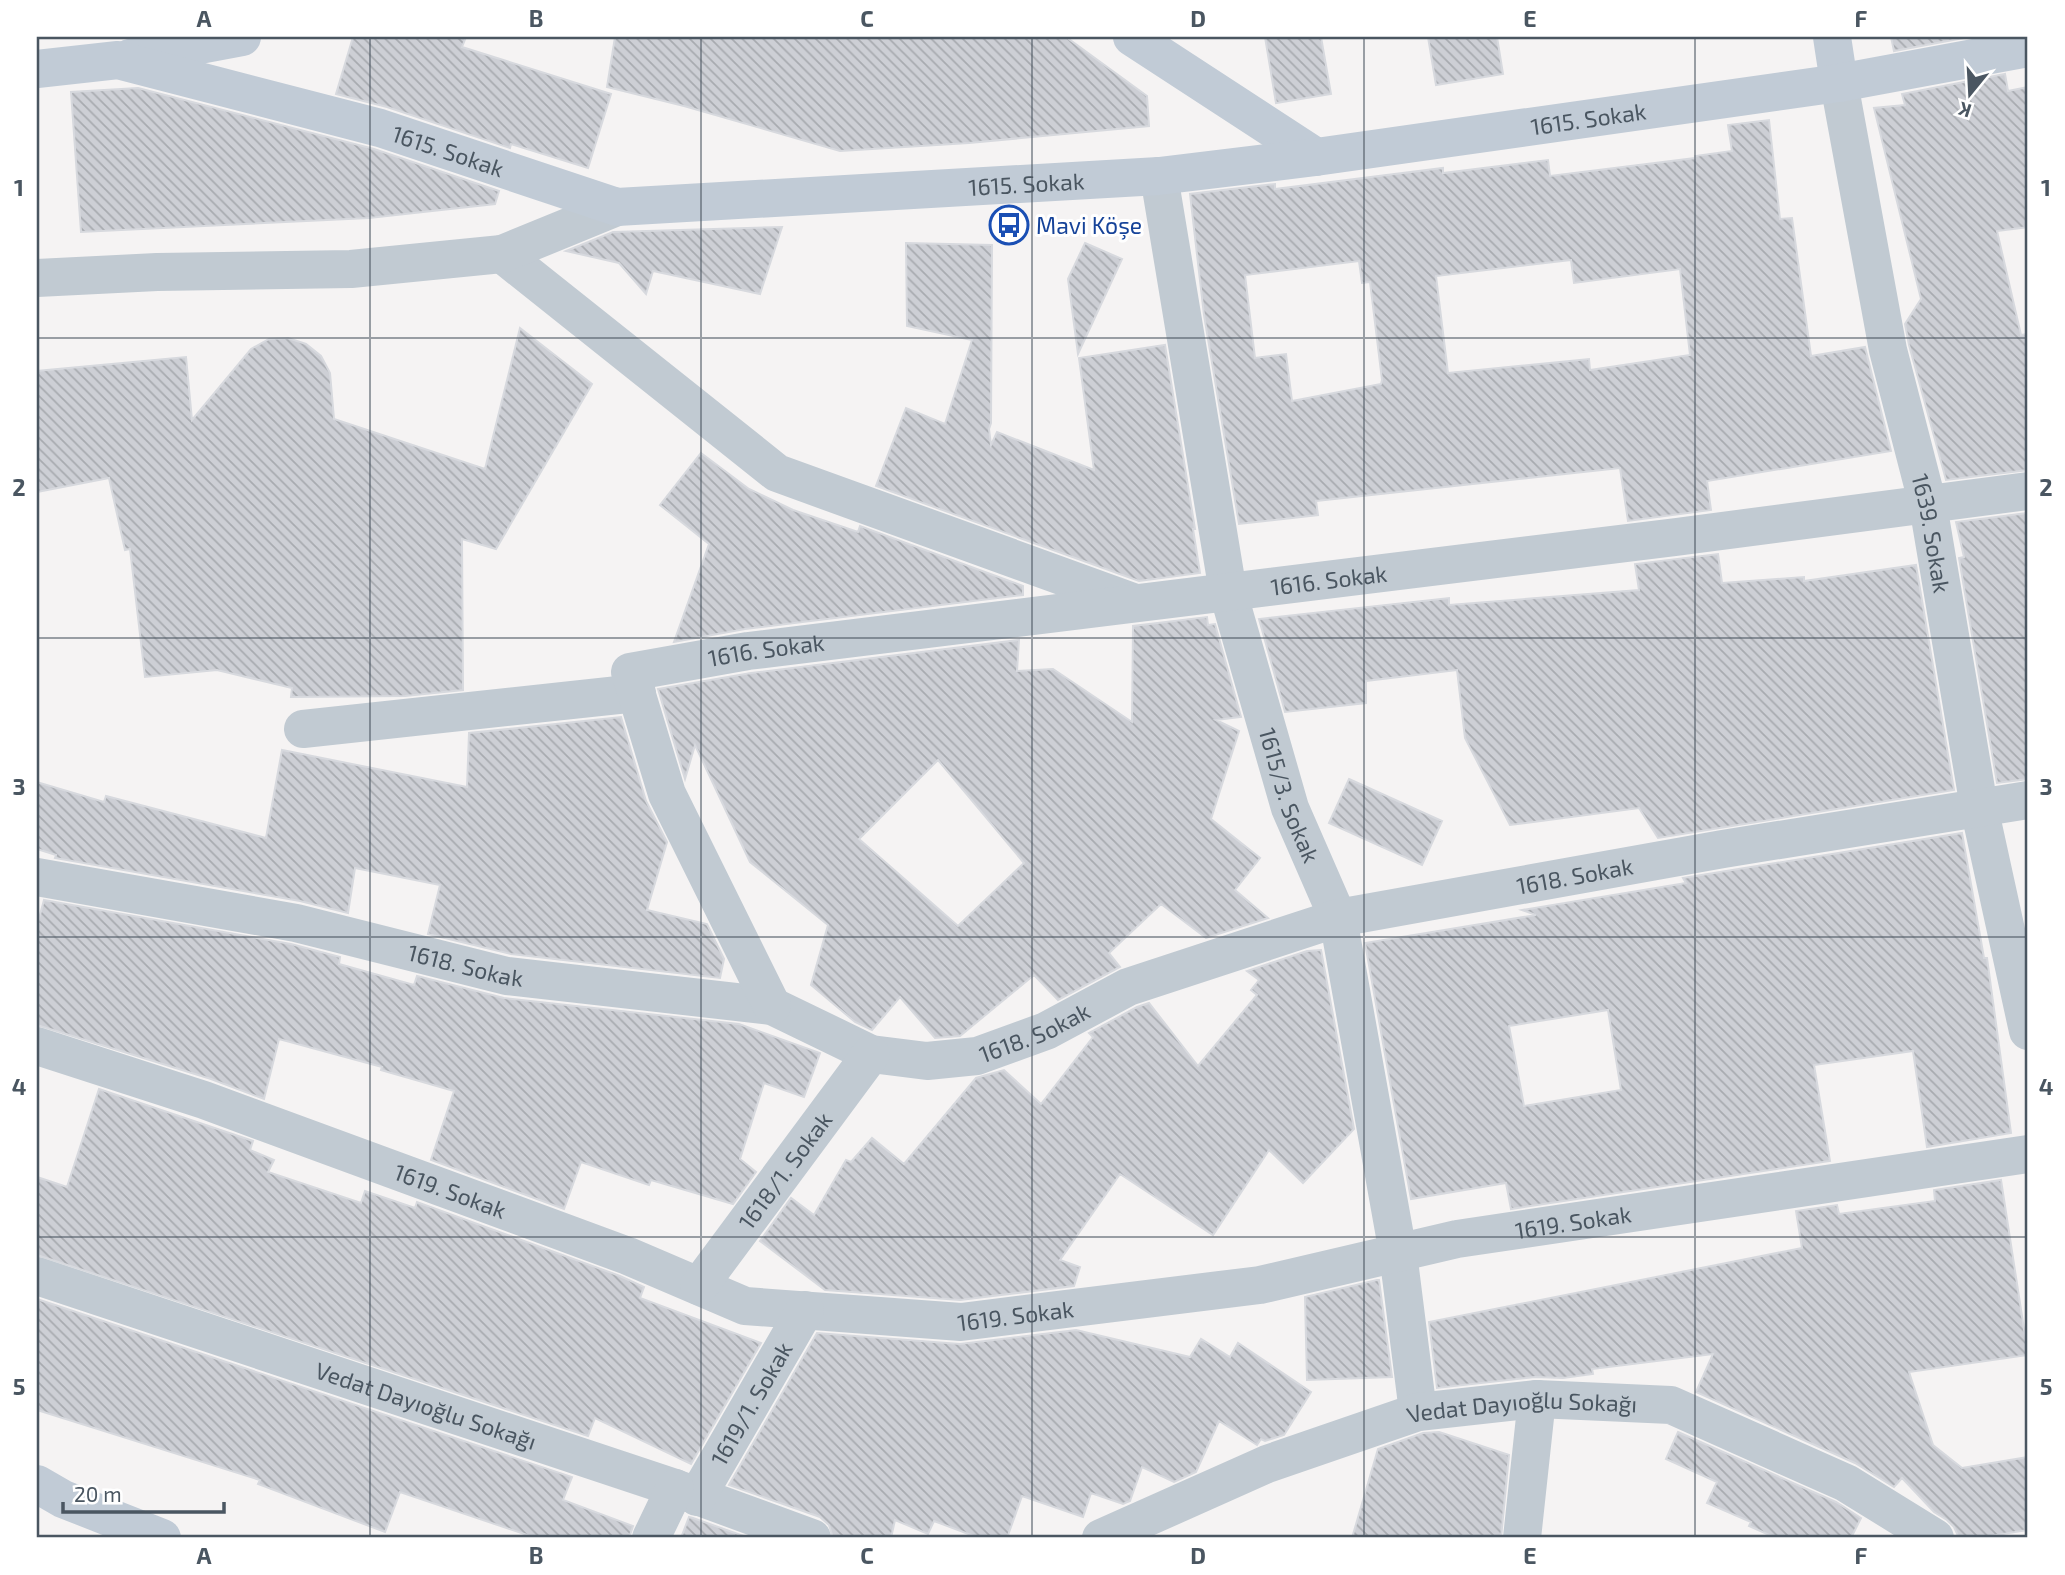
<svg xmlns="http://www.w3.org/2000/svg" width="2065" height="1575" font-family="'Exo 2',sans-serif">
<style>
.building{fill:url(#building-back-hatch);stroke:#d7d9de;stroke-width:2;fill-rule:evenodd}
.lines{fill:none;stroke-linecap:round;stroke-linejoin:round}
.minor{stroke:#c1cad2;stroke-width:38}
.secondary{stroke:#c1cbd6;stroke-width:38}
.grid{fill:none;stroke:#4a5661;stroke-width:2;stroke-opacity:0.55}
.labels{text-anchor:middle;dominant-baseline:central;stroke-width:6;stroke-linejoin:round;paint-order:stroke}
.street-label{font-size:23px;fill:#4a5661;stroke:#fff}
.transit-label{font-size:23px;fill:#164399;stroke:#fff;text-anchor:start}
.neatline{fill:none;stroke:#4a5661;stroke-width:2.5}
.grid-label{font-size:23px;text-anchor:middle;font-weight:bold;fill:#4a5661}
</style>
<defs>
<pattern id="building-back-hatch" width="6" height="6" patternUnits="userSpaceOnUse" patternTransform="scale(1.75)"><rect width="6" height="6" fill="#cdcfd5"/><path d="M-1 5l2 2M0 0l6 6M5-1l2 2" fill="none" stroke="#a8abb0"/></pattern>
</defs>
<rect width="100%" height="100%" fill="#f5f3f3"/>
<path class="building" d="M353 37H466L462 47 611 94 588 168 511 144 510 148 387 107 336 94Z
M615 37H1066L1147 96 1149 126 969 143 840 151 684 106 607 87Z
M1265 37H1321L1331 94 1276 103Z
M1428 37H1497L1503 74 1436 85Z
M1891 37H1969L1894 51Z
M2005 74 2008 91 2028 87V227L1997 231 2021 335 2028 334V470L1946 480 1909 345 1905 324 1921 299 1874 108 1905 105 1902 94Z
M138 88 374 149 499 191 495 204 369 218 81 232 71 92Z
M1769 120 1780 219 1792 218 1811 356 1865 347 1891 451 1707 481 1711 510 1628 521 1620 468 1316 501 1318 515 1239 524 1204 315 1190 194 1275 184V189L1443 168V173L1548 160 1550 176 1695 158V156L1732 151 1728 125ZM1571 260 1574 283 1680 269 1690 355 1590 370 1589 359 1448 373 1436 276ZM1359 261 1362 283 1370 282 1382 380 1381 384 1292 401 1286 354 1255 358 1245 275Z
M782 227 760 294 653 271 646 294 619 263 566 251 613 232Z
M906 243 992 245 991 423 989 429 991 445 997 432 1094 470 1079 358 1165 345 1195 529H1193L1200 573 1139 581 876 486 906 408 945 424 972 340 907 326Z
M1085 243 1122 259 1078 354 1068 279Z
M520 328 592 384 496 549 462 539 463 690 405 696 291 697 292 688 217 670 145 677 130 549 125 550 109 478 37 492V371L186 357 192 420 251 349 269 339 288 338 306 344 321 356 330 373 334 419 485 469Z
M701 453 749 489 793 510 858 532 860 526 1023 586V595L745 629 674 642 709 544 660 505Z
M2028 513V779L1997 783 1959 558 1964 557 1956 522Z
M1718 554 1722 583 1804 577V581L1916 565 1954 790 1658 838 1639 808 1510 825 1465 738 1457 670 1366 681V703L1285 712 1259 619 1449 598V605L1639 590 1635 564Z
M1207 617 1208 625 1215 624 1241 717 1216 720 1239 731 1211 819 1260 858 1235 890 1268 918 1206 938 1161 904 1109 953 1120 967 1058 1000 1034 975 960 1036 935 1038 900 997 872 1030 855 1022 811 985 828 925 750 862 695 745 685 779 658 689 751 673 1019 640 1017 671 1053 669 1132 722 1133 626ZM938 760 1024 863 958 926 859 839Z
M621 717 646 801 667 842 647 910 707 924 724 959 720 978 511 954 428 934 440 885 355 868 348 913 300 901 55 858 56 855 37 849V782L104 802 106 796 266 838 282 750 467 787 469 733Z
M1349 779 1442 821 1422 865 1329 823Z
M1962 833 1984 958H1987L2011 1133 1927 1147 1913 1051 1814 1065 1830 1161 1511 1209 1506 1183 1411 1199 1365 943 1536 915 1522 910 1686 883 1683 878ZM1608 1010 1621 1090 1524 1106 1509 1026Z
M44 900 291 944 340 957 339 964 414 985 417 976 504 998 739 1024 820 1053 804 1097 764 1083 740 1159 756 1172 733 1204 651 1180 649 1185 581 1162 564 1209 431 1160 454 1091 381 1070 382 1067 279 1039 264 1099 211 1079 37 1025V926Z
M1321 950 1354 1129 1303 1183 1269 1150 1213 1235 1120 1174 1060 1260 1080 1267 1074 1286 960 1300 825 1290 760 1241 791 1198 814 1215 846 1160 851 1162 872 1138 904 1164 976 1078 1004 1070 1041 1104 1093 1037 1089 1033 1137 1007 1149 1003 1198 1066 1257 995 1251 990 1259 980 1247 971 1307 951Z
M99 1089 253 1141 250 1150 274 1160 268 1172 361 1203 365 1191 415 1208 417 1202 620 1276 644 1287 640 1298 761 1343 691 1464 595 1418 588 1436 37 1255V1177L67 1187Z
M2001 1180 2028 1355 1909 1372 1933 1445 1962 1468 2028 1457V1530L1978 1538H1959L1954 1527 1947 1520 1934 1512 1902 1478 1894 1487 1855 1463 1696 1392 1713 1354 1592 1369 1593 1374 1563 1378 1535 1377 1437 1388 1429 1322 1802 1248 1796 1211 1837 1205 1839 1214 1935 1201 1934 1190Z
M1377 1280H1379L1392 1377 1307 1380 1305 1297Z
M37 1299 572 1477 563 1500 633 1526 629 1538H536L400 1492 385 1532 258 1484 260 1480 37 1410Z
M1076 1330 1190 1357 1201 1339 1230 1357 1238 1343 1311 1392 1284 1435 1265 1441 1261 1439 1257 1445 1219 1421 1196 1472 1174 1482 1142 1467 1130 1501 1123 1504 1091 1493 1083 1517 1022 1496 1007 1538H979L934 1521 928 1534 895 1520 891 1538H833L829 1525 820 1517 729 1485 817 1333 960 1344Z
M1439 1432 1509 1455 1501 1538H1352L1378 1449 1423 1433Z
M1678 1432 1836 1502 1861 1518 1851 1538H1776L1749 1526 1751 1522 1707 1503 1717 1482 1666 1459Z
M689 1517 693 1518 749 1538H681Z"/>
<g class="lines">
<g class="minor">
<path id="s1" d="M1839 83 1888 350 1928 505 1979 807 2028 1031"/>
<path id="s2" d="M1159 176 1228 592 1290 808 1338 918 1398 1253 1418 1412"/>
<path d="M502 254 777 473 1133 602"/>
<path d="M37 278 157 272 351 269 502 254 617 207"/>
<path d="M303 729 637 693"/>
<path id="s3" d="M37 877 296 923 507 976 772 1006 871 1054 927 1061 977 1056 1046 1031 1128 987 1338 918 1723 849 2028 800"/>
<path id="s4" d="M772 1006 667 794 630 672 748 651 1676 537 2028 491"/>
<path id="s5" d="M37 1046 204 1100 628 1256 745 1306 961 1322 1260 1285 1457 1239 2028 1154"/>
<path id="s6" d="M37 1276 675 1488 812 1538"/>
<path id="s7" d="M699 1286 871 1054"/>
<path id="s8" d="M697 1497 805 1310"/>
<path d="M651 1538 675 1488"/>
<path id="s9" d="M1101 1538 1267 1464 1418 1412 1537 1399 1671 1405 1846 1483 1935 1538"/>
<path d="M1522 1538 1537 1399"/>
</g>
<g class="secondary">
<path d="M1132 37 1316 157"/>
<path d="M1832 37 1839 83"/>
<path d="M130 58 242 37"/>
<path id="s10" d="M37 69 118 60 380 128 617 207 1159 176 1316 157 1839 83 2028 48"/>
<path d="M37 1484 63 1499 162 1538"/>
</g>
</g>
<path class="grid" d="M370 37V1538M701 37V1538M1032 37V1538M1364 37V1538M1695 37V1538M37 338H2028M37 638H2028M37 937H2028M37 1237H2028"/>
<defs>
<symbol id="bus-ring" viewBox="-11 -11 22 22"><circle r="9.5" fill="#fff" stroke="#1a4fb4" stroke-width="1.5"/><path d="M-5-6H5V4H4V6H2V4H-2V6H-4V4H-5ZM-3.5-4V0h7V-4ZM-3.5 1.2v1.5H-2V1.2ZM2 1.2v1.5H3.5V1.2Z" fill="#1a4fb4"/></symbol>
</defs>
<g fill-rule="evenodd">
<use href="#bus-ring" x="987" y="203" width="44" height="44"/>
</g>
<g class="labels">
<g class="street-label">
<text stroke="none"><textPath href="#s10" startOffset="1578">1615. Sokak</textPath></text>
<text stroke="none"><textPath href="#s10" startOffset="424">1615. Sokak</textPath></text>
<text stroke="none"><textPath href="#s10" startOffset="1012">1615. Sokak</textPath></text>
<text stroke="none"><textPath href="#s1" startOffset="460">1639. Sokak</textPath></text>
<text stroke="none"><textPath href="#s4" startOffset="1069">1616. Sokak</textPath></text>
<text stroke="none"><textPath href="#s4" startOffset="502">1616. Sokak</textPath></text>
<text stroke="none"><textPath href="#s2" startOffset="634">1615/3. Sokak</textPath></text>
<text stroke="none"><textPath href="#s3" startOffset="1592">1618. Sokak</textPath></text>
<text stroke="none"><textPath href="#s3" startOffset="438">1618. Sokak</textPath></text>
<text stroke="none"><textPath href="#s3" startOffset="1026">1618. Sokak</textPath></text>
<text stroke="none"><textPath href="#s7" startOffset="144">1618/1. Sokak</textPath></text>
<text stroke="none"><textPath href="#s5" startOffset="438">1619. Sokak</textPath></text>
<text stroke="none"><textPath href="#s5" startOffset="1592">1619. Sokak</textPath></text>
<text stroke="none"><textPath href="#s5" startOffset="1026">1619. Sokak</textPath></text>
<text stroke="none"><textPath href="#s8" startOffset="108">1619/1. Sokak</textPath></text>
<text stroke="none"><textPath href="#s6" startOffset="410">Vedat Dayıoğlu Sokağı</textPath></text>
<text stroke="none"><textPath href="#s9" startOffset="446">Vedat Dayıoğlu Sokağı</textPath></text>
</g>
<g class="transit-label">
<text x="1036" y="225">Mavi Köşe</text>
</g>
</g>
<rect width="2065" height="1575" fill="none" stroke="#ffffff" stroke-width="77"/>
<g transform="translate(1970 94) rotate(198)" stroke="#ffffff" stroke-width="5" paint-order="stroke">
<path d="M0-5L12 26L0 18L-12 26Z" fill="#4a5661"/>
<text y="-10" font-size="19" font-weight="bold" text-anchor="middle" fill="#4a5661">K</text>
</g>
<path d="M63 1502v10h161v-10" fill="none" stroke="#4a5661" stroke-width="3.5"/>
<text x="74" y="1502" font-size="21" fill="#4a5661" stroke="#ffffff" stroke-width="5" paint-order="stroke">20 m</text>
<rect x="38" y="38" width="1988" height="1498" class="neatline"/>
<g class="grid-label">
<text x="204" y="27">A</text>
<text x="536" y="27">B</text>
<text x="867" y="27">C</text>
<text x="1198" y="27">D</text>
<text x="1530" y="27">E</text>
<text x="1861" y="27">F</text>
<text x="19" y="196">1</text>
<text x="2046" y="196">1</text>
<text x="19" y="496">2</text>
<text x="2046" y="496">2</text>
<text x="19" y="795">3</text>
<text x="2046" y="795">3</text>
<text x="19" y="1095">4</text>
<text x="2046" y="1095">4</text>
<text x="19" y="1395">5</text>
<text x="2046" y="1395">5</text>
<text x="204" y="1564">A</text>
<text x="536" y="1564">B</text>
<text x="867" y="1564">C</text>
<text x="1198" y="1564">D</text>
<text x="1530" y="1564">E</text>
<text x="1861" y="1564">F</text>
</g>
</svg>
